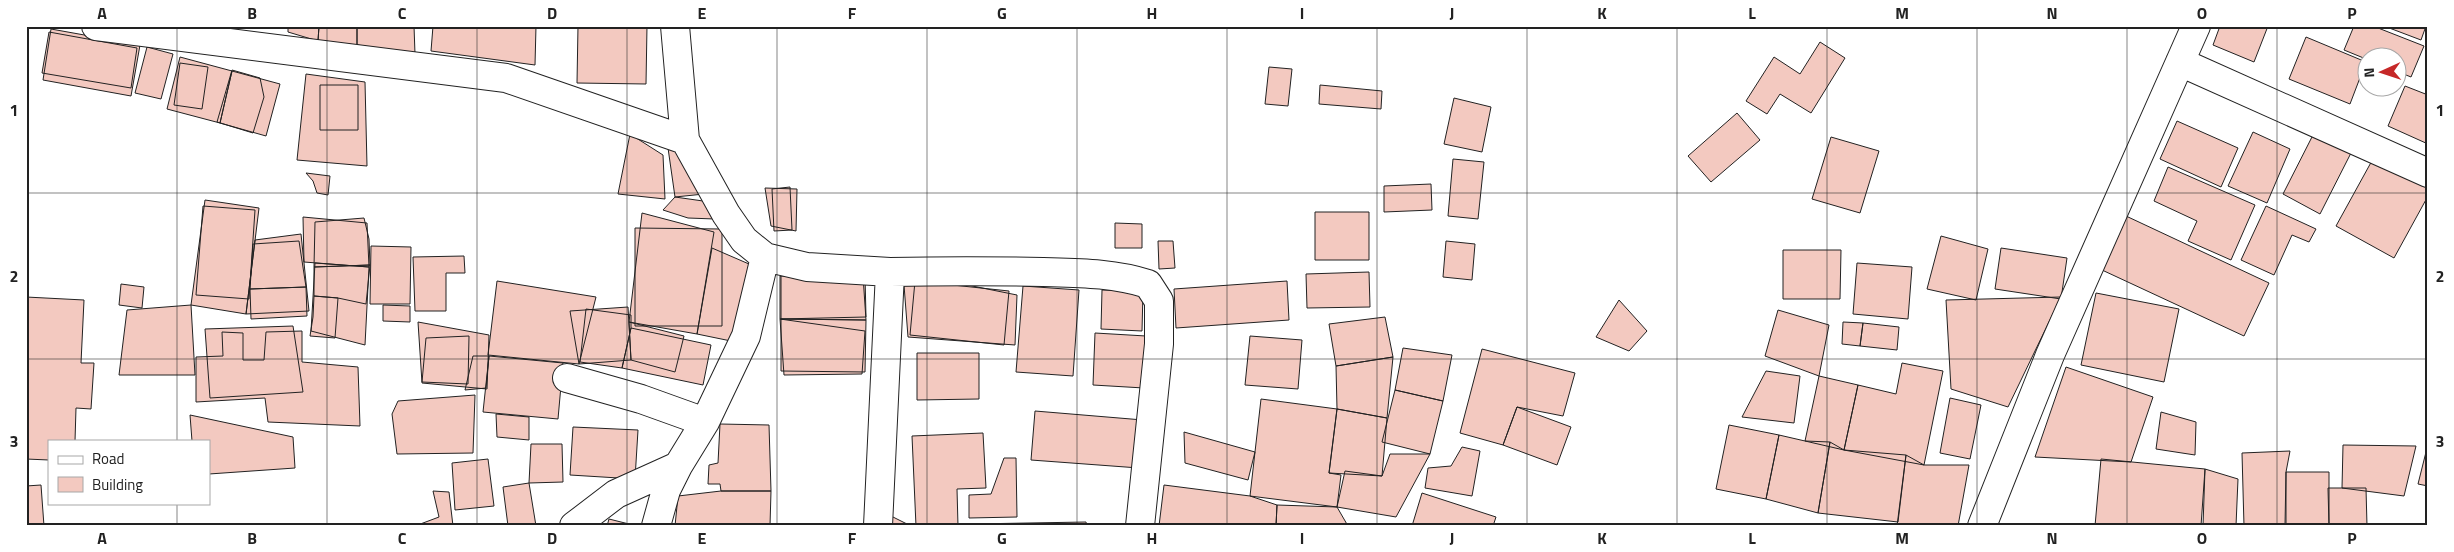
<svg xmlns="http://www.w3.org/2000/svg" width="2454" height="552" font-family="'Titillium Web',sans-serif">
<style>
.building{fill:#f3c9c0;stroke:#222}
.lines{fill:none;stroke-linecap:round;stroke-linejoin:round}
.minor-casing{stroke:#222;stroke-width:30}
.minor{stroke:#fff;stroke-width:28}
.grid{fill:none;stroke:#222;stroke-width:1;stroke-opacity:0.55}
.neatline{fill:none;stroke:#222;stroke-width:2}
.grid-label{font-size:16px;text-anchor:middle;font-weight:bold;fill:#222}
</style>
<rect width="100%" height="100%" fill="#fff"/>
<path class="building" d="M288 26H319L318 41 288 32Z
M319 26H357V45L318 41Z
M357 26H414L415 54 357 45Z
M433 26H536L535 65 431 51Z
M578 26H647L646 84 577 83Z
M2220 26H2268L2254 62 2213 45Z
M2354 26H2373L2424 46 2411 77 2396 71V58H2366V59L2344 50Z
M2384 26H2426L2421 40Z
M51 29 140 45 131 96 43 80Z
M49 32 137 48 131 88 42 73Z
M2306 37 2366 62 2350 104 2289 79Z
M1820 42 1845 58 1811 113 1780 94 1767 114 1746 101 1774 57 1800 74Z
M147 47 173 54 161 99 135 93Z
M180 57 232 71 220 123 167 109Z
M180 63 208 67 202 109 174 105Z
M1269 67 1292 69 1288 106 1265 104Z
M232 70 260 78 264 97 253 133 217 122Z
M232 71 280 84 266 136 220 123Z
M306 74 365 82 367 166 297 160Z
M320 85H358V130H320Z
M1320 85 1382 91 1381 109 1319 104Z
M2405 86 2428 95V144L2388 126Z
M1454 98 1491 107 1482 152 1444 144Z
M1737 113 1760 140 1711 182 1688 156Z
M2177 121 2238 148 2221 187 2160 159Z
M2315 131 2352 151 2320 214 2283 194Z
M2253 132 2290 149 2267 203 2228 186Z
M630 134 663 155 665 199 618 194Z
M1831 137 1879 151 1860 213 1812 199Z
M678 147 704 194 675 197 668 148Z
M2374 157 2428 187V196L2394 258 2336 226Z
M1453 159 1484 162 1478 219 1448 216Z
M2168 167 2255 205 2231 260 2188 241 2197 221 2154 201Z
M306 173 330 176 328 195 317 193 313 181Z
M1431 184 1432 210 1384 212V186Z
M790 187 792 230 774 231 772 189Z
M765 188 797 189 796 231 771 226Z
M675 197 710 202 715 219 688 218 663 210Z
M205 200 259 208 246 314 191 305Z
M203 206 255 210 249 299 196 295Z
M2266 206 2316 229 2309 242 2292 235 2274 275 2241 260Z
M1315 212H1369V260H1315Z
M642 213 714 232 697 334 629 322Z
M2126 216 2269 283 2244 336 2102 270Z
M303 217 367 223 369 267 304 262Z
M364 218 369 239 370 265 314 267 315 222Z
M1115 223 1142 224V248H1115Z
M635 228 722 229V326H635Z
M301 234 309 311 246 314 255 240Z
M1941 236 1988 249 1976 300 1927 289Z
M299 241 306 287 250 289 253 244Z
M1158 241H1173L1175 268 1159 269Z
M1446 241 1475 244 1472 280 1443 277Z
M371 246 411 247 410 304H370Z
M712 248 749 264 731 341 697 334Z
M2001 248 2067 258 2061 299 1995 289Z
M1783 250H1841L1840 299H1783Z
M464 256 465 273H446V311H415L413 257Z
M315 263 369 267 365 345 311 331Z
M1857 263 1912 267 1908 319 1853 314Z
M370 265 366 304 338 298 314 296V267Z
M781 269 863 276 866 320 781 319Z
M903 272 1017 295 1015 345 908 337Z
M1369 272 1370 307 1307 308 1306 274Z
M780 276H865L866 317 780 319Z
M497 281 596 297 579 364 488 355Z
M915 281 1009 291 1004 345 910 335Z
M1287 281 1289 320 1176 328 1174 289Z
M121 284 144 287 142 308 119 305Z
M1023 286 1079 290 1073 376 1016 372Z
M306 287 307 316 251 319 250 289Z
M1102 290 1143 291 1142 331 1101 329Z
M2096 293 2179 309 2164 382 2081 365Z
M314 296 338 298 335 338 310 336 313 317Z
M26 297 84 300 81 363H94L91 409 76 408 75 441H49V460L26 459Z
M2061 297 2008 407 1951 389 1946 300Z
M1619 300 1647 331 1629 351 1596 337Z
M191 305 195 375H119L127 310Z
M383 305 410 306V322L383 321Z
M628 307 631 360 579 364 570 311Z
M586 309 631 315V328L622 368 580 362Z
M1778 310 1829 325 1819 376 1765 356Z
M1385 317 1393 357 1336 366 1329 324Z
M780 319 865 331 862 374 784 375Z
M781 319 866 320 865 372 781 371Z
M418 322 489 335 487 389 422 383Z
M629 322 684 336 675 372 631 360Z
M1843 322 1863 323 1860 346 1842 344Z
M1863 323 1899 327 1897 350 1860 346Z
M293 326 303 392 210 398 205 329Z
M631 328 711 345 703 385 622 368Z
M302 331V362L358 367 360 426 268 422 265 398 196 402V357L223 356 222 332 243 333V360H264L266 332Z
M1095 333 1146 336 1144 388 1093 385Z
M469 336 468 384 422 382 426 338Z
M1250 336 1302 340 1298 389 1245 385Z
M1403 348 1452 355 1443 401 1395 390Z
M1482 349 1575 373 1563 416 1517 407 1503 445 1460 433Z
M917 353H979V399L917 400Z
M473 356H489L486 388 465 390Z
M489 356 563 363 558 419 483 412Z
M1393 357 1387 418 1337 409 1336 366Z
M1902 363 1943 371 1924 465 1844 450 1858 385 1896 394Z
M2066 367 2153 397 2131 462 2035 457Z
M1766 371 1800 376 1794 423 1742 417Z
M1819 376 1858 385 1844 450 1805 441Z
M1395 390 1443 401 1430 454 1382 442Z
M475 395 473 453 397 454 392 414 398 401Z
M1950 398 1981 405 1970 459 1940 453Z
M1261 399 1337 409 1329 473 1341 475 1337 507 1250 496Z
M1517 407 1571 427 1557 465 1503 445Z
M1337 409 1387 418 1382 476 1329 473Z
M1035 411 1143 420 1139 468 1031 460Z
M2161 412 2196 422 2195 455 2156 449Z
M496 414 529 417V440L497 437Z
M190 415 293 437 295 468 209 474V441H192Z
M720 424 769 425 771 491H721L720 484H708L709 465 718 463Z
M1729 425 1779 435 1766 499 1716 489Z
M573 427 638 430 635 479 570 475Z
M1184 432 1255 452 1248 480 1185 463Z
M983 433 986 488 957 489 958 526H916L912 436Z
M1779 435 1805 441 1830 442 1818 513 1766 499Z
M1830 442 1844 450 1906 455 1898 522 1818 513Z
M531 444H562L563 482 529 483Z
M2428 444V486L2418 484Z
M2343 445 2416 446 2404 496 2342 488Z
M1462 447 1480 451 1472 496 1425 488 1428 468 1451 466Z
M2290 451 2286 472 2285 526H2244L2242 453Z
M1390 454H1430L1396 517 1337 507 1345 471 1382 476Z
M1906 455 1924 465H1969L1958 526H1897Z
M1004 458H1016L1017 517 969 518V495L991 494Z
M488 459 494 506 455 510 452 463Z
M2101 459 2205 469 2201 526H2095Z
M2205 469 2238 479 2236 526H2203Z
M2286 472H2329V526H2286Z
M529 483 536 526H508L503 487Z
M41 485 44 526H26V486Z
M1164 485 1250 496 1277 505 1276 526H1159Z
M2328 488H2366L2367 526H2329Z
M433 491 449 492 453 526H415L439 517Z
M721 491H771L770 526H675L678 496Z
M1422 493 1496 517 1493 526H1412Z
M1277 505 1337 507 1348 526H1276Z
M891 516 911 526H891Z
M609 519 637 526H607Z
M1086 522 1087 526H972V524Z"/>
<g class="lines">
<defs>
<path id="minor" d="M96 26 506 78 685 140
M675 26 685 140 726 214 744 240 765 257 807 267 890 272
M2180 62 2428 173
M567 378 641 399 705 422
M574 526 616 494 678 466
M656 526 666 490 678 466 705 422 746 336 765 257
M878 526 890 272C941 271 992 271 1043 272 1079 273 1114 273 1148 284L1159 301V344L1140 526
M1982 526 2050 355 2196 26"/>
</defs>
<use href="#minor" class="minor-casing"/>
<use href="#minor" class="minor"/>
</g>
<path class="grid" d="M177 26V441M327 26V526M477 26V526M627 26V526M777 26V526M927 26V526M1077 26V526M1227 26V526M1377 26V526M1527 26V526M1677 26V526M1827 26V526M1977 26V526M2127 26V526M2277 26V526M26 193H2428M26 359H2428M177 503V526"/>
<rect width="2454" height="552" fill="none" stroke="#ffffff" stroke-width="55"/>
<rect x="48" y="440" width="162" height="65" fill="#ffffff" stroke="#a7a7a7"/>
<rect x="58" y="456" width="25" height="8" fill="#ffffff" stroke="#a7a7a7"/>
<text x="92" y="464" font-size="15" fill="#222222">Road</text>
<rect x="58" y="477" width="25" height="15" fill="#f3c9c0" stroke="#a7a7a7"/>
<text x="92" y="490" font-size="15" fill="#222222">Building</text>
<g transform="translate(2382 72) rotate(267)"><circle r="24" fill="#ffffff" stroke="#a7a7a7"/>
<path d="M0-4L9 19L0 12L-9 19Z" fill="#c62828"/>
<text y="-8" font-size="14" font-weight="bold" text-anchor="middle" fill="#222222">N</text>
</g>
<rect x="28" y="28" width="2398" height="496" class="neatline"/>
<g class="grid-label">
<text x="102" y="19">A</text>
<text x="252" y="19">B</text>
<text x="402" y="19">C</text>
<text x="552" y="19">D</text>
<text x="702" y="19">E</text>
<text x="852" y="19">F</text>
<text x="1002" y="19">G</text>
<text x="1152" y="19">H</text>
<text x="1302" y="19">I</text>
<text x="1452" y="19">J</text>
<text x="1602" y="19">K</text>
<text x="1752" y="19">L</text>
<text x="1902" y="19">M</text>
<text x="2052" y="19">N</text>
<text x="2202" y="19">O</text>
<text x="2352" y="19">P</text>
<text x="14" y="116">1</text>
<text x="2440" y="116">1</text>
<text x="14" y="282">2</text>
<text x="2440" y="282">2</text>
<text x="14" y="447">3</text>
<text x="2440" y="447">3</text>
<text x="102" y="544">A</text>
<text x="252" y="544">B</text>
<text x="402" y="544">C</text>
<text x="552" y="544">D</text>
<text x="702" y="544">E</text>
<text x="852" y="544">F</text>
<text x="1002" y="544">G</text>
<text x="1152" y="544">H</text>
<text x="1302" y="544">I</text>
<text x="1452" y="544">J</text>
<text x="1602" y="544">K</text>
<text x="1752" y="544">L</text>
<text x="1902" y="544">M</text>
<text x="2052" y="544">N</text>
<text x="2202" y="544">O</text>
<text x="2352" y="544">P</text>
</g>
</svg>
